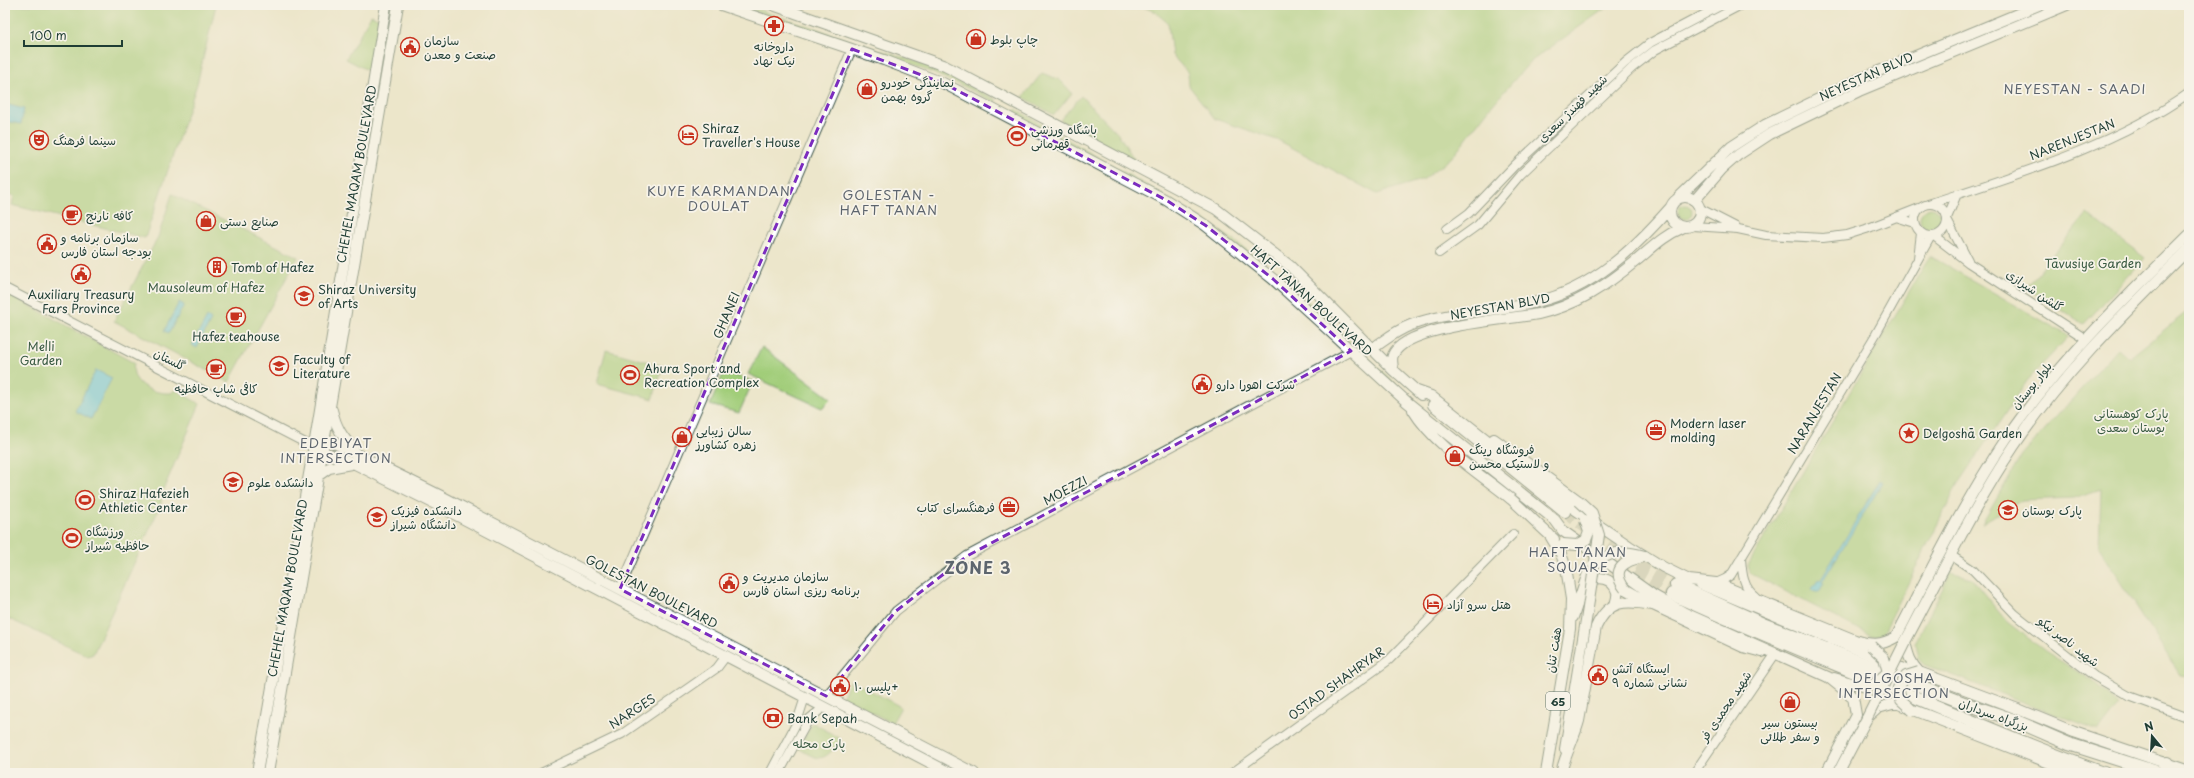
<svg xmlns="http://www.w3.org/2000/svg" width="2194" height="778" font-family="'Playpen Sans','Playpen Sans Arabic',sans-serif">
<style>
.green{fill:#a1cd79;stroke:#608556}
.water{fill:#5fc4dd;stroke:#3f8088}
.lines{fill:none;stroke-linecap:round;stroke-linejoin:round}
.highway-tunnel{stroke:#c3c4ad;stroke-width:12;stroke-dasharray:12 6;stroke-linecap:butt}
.minor-casing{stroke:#3e564b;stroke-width:10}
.major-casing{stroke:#3e564b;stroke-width:12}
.highway-casing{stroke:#3e564b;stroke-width:14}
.minor{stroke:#fff;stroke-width:8}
.major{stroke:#fff;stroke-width:10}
.highway{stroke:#fff;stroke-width:12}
.major-bridge-casing{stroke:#3e564b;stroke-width:12;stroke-linecap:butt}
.major-bridge{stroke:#fff;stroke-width:10}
.marked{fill:none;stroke:#7b2cbf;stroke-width:3;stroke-dasharray:8 5;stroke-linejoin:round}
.labels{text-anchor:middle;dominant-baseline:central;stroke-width:3.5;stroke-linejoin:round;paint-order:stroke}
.shield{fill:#f7f3e8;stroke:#60746a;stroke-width:1}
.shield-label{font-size:11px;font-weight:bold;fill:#1f3d34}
.poi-label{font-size:12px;fill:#1f3d34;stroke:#f7f3e8;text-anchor:start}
.street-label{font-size:12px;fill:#1f3d34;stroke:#f7f3e8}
.park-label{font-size:12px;fill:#395a42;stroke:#f7f3e8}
.neighbourhood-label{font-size:13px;letter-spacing:1px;fill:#5d656e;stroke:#f7f3e8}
.district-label{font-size:16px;font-weight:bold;letter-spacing:1px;fill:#5d656e;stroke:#f7f3e8}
</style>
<rect width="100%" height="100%" fill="#f7f3e8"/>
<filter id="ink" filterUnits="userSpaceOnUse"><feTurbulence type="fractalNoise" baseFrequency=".025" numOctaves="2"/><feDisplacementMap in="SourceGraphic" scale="8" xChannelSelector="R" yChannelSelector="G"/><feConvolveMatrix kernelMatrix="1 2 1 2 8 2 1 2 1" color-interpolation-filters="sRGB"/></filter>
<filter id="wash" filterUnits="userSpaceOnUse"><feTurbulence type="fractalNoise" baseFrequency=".012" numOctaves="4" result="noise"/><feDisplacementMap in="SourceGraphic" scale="16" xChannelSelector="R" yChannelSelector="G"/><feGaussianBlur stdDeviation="0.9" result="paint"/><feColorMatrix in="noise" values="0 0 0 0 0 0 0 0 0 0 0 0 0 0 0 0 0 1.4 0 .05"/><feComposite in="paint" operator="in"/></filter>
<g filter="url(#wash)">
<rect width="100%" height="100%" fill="#ece6cb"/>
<path class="green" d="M5 5H216L197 84 145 238 12 205 14 196 5 193Z
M738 5H745L932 67 997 100 994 102C914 58 823 38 738 5Z
M1113 5H1610L1530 62 1489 109 1451 158 1424 179 1377 194 1280 141 1215 119 1189 86 1188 73 1172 55 1168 23 1155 12 1144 7 1125 10Z
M371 15 380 19 369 71 346 59Z
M1042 73 1060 80 1072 93 1054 115 1023 97Z
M1081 96 1119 135 1137 164 1060 120Z
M1016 109C1087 153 1163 191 1232 239 1300 288 1357 350 1420 406L1418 408 1229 241 1014 113Z
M172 194 298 257 229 382 114 321 158 237Z
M1678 212a7 7 0 1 1 14 0a7 7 0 1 1-14 0Z
M1920 219a11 11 0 1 1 22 0a11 11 0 1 1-22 0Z
M2087 214 2145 258 2084 324 2026 288Z
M1930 256 2069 336 2027 381 1957 485 1883 634 1872 636 1750 573 1747 567Z
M5 292 134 363C129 385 154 394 171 393L175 390 200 404 161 495V504L93 654 88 656 5 617Z
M2189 310V676L2180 675 2099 547 2101 489 2073 498 2022 500 1982 524 2022 455 2118 348 2129 358Z
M762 347 831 399 822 408 748 374Z
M606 350 663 366 653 399 597 384Z
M724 372 753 381 739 413 710 405Z
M1951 572 1971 578 2007 622 2045 651 2095 683 2118 705 2098 731 1923 664 1918 658 1915 643Z
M851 680 901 707 892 723 842 697Z
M813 723 841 739C825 761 821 763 798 748Z"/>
<path class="water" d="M5 104 24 109 21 124 5 121Z
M179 302 184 305 169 333 164 331Z
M207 317 211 320 197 348 192 345Z
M96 370 112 378 91 419 75 411Z
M1880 480 1883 482 1822 582 1824 583 1819 592H1815L1812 589 1818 580 1820 581Z"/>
</g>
<g filter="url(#ink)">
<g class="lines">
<path class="highway-tunnel" d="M1565 512 1623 555 1676 585
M1588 544 1672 594"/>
<defs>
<path id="minor" d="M1915 220a16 16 0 1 1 32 0a16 16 0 1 1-32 0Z
M1928 204C2013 176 2117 145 2189 93
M1701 209 1736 227
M1896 217 1915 223
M1947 218 1957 194
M1947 220 1968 260
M1693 226 1738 229 1766 235 1823 238 1847 235 1866 229 1922 207
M1447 229 1469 213 1515 165 1626 62 1650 43 1722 5
M1934 236 1969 263 2086 339
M1439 253 1478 225 1520 175 1632 68 1655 50 1741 5
M1918 258 1921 233
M5 288 319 450
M1952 556 1973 570 2015 614 2094 676 2129 696 2189 718
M1741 558C1742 573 1743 588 1756 597
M1716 583 1725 579 1731 575 1876 334 1931 236
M620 589 852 49
M826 696 896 611 967 556 1351 351
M541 773 622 734 717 668 726 656
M770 773 797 722 805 697
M779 773 809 719 824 707
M1232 773 1389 660 1513 534
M1694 773 1776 653"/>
<path id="major" d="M721 5 884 60 943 83 1166 200 1205 225 1273 279 1407 402 1555 520 1563 531 1653 595 1685 613 1828 677 1853 697 1856 715 1826 773
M773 5 945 66 1216 209 1290 266 1393 370 1421 395
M1670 212a15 15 0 1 1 30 0a15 15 0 1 1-30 0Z
M1677 199 1731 147 1765 125 1862 78 2039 5
M1695 200 1722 169 1738 155 1770 134 1859 91 2067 5
M2189 249C2127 311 2063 373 2014 446 1973 507 1940 577 1905 642 1908 654 1910 663 1919 672L2018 709 2074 732 2189 771
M1373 348C1385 340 1397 330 1411 325 1451 310 1496 313 1537 302 1593 288 1633 250 1670 208
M1393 370C1393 365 1391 359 1393 355 1406 325 1507 320 1538 314 1576 306 1607 285 1636 261 1652 248 1663 236 1682 228
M1417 391 1431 396 1573 508 1629 546 1663 567 1689 580 1716 583 1855 640C1871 645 1881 646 1896 637 1931 570 1964 502 2006 439 2057 364 2124 299 2189 235
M1433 405 1565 512
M332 410C336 427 342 437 354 449
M1413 410C1435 446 1479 473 1511 499 1526 512 1539 526 1554 539
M320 436 439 495 974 773
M1494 439 1579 501
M323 452 355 464 435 504 950 773
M319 475 329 468 351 464
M1587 583C1597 574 1613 578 1617 592 1618 596 1616 601 1615 605
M1700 584 1918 675
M1625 589 1653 605 1743 647 1762 652
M1573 617 1588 573
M1834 678 1866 687
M1565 749 1587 614
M257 773 316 434 386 5
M268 773 398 5
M1546 773 1570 629 1571 599 1566 568 1561 554 1549 534
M1561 773C1565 755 1574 739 1579 721L1596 627C1609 599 1625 600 1653 605
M1838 773 1867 718 1878 708 1896 703 2075 773"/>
<path id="highway" d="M1676 585 1763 624 1964 703 2014 720 2069 744 2160 773
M1672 594C1745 628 1819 657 1893 688 1963 717 2032 748 2104 773
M2164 773 2167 763"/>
</defs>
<use href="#minor" class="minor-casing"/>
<use href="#major" class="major-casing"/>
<use href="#highway" class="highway-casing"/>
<use href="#minor" class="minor"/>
<use href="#major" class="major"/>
<use href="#highway" class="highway"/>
<defs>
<path id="major-bridge" d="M1579 501 1592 513 1599 535 1587 614
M1563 544 1577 545 1586 540 1589 532 1585 520
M1593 565C1612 550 1622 550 1645 556
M1625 589C1610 569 1624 561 1643 557
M1866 687 1874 684 1888 672 1884 658 1871 646
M1913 711 1901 700 1898 688 1906 676 1919 672
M1867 718 1905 642"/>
</defs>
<use href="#major-bridge" class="major-bridge-casing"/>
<use href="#major-bridge" class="major-bridge"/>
</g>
</g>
<path d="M0 0H2194V778H0ZM852 49 943 83 1166 200 1205 225 1273 279 1351 351 967 556 896 611 826 696 620 589Z" fill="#ece6cb" fill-opacity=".55" fill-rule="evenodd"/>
<path class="marked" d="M852 49 943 83 1166 200 1205 225 1273 279 1351 351 967 556 896 611 826 696 620 589Z"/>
<defs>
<symbol id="pharmacy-ring" viewBox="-11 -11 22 22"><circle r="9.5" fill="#f7f3e8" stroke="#c8321e" stroke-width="1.5"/><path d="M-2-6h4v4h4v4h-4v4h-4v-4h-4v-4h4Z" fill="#c8321e"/></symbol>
<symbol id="shop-ring" viewBox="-11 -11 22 22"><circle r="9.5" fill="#f7f3e8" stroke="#c8321e" stroke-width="1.5"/><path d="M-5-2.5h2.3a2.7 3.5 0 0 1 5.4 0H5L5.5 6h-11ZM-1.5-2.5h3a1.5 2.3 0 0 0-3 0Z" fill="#c8321e"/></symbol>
<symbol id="civic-ring" viewBox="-11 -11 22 22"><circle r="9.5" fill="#f7f3e8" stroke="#c8321e" stroke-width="1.5"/><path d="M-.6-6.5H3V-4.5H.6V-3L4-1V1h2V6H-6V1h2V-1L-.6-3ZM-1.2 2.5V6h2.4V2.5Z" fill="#c8321e"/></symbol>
<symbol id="hotel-ring" viewBox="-11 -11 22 22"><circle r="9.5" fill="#f7f3e8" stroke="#c8321e" stroke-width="1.5"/><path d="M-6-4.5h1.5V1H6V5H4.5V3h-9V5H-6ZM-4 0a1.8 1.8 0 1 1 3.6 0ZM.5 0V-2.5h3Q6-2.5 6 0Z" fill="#c8321e"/></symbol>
<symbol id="stadium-ring" viewBox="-11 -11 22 22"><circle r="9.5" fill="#f7f3e8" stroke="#c8321e" stroke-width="1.5"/><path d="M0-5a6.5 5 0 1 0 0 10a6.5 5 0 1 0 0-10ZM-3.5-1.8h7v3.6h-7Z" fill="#c8321e"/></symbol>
<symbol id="theatre-ring" viewBox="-11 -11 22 22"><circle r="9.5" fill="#f7f3e8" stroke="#c8321e" stroke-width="1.5"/><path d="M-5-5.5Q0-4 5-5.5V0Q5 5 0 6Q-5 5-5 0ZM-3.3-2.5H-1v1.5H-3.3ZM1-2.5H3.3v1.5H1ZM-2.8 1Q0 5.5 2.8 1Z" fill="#c8321e"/></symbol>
<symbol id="cafe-ring" viewBox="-11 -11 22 22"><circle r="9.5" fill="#f7f3e8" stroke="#c8321e" stroke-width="1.5"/><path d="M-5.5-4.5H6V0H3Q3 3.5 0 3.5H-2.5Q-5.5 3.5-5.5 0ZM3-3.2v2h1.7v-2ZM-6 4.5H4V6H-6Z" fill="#c8321e"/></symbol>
<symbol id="building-ring" viewBox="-11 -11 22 22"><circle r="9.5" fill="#f7f3e8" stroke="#c8321e" stroke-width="1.5"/><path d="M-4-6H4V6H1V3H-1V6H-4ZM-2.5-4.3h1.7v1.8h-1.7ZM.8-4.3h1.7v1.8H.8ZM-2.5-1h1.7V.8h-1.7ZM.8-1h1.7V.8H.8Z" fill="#c8321e"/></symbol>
<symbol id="university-ring" viewBox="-11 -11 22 22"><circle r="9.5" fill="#f7f3e8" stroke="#c8321e" stroke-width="1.5"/><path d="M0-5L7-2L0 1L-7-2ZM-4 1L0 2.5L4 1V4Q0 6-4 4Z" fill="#c8321e"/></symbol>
<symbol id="office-ring" viewBox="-11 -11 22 22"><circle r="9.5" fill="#f7f3e8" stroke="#c8321e" stroke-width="1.5"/><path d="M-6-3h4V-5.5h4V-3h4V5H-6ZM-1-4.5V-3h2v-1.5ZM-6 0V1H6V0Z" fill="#c8321e"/></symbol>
<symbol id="sight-ring" viewBox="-11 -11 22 22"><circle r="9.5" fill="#f7f3e8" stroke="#c8321e" stroke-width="1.5"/><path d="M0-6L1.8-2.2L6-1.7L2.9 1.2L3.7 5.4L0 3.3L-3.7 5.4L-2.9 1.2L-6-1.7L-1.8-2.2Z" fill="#c8321e"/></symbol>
<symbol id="school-ring" viewBox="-11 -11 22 22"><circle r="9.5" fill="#f7f3e8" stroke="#c8321e" stroke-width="1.5"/><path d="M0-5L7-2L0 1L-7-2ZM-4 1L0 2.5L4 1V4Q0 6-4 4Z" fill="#c8321e"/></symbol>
<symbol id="bank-ring" viewBox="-11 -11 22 22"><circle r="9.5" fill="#f7f3e8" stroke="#c8321e" stroke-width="1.5"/><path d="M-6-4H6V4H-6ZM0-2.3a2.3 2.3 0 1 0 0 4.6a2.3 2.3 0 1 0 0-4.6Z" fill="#c8321e"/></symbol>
</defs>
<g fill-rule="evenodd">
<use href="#pharmacy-ring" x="763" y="15" width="22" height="22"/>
<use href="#shop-ring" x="965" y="28" width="22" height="22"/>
<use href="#civic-ring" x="399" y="36" width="22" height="22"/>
<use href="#shop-ring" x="856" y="78" width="22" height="22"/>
<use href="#hotel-ring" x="677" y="124" width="22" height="22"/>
<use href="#stadium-ring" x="1006" y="125" width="22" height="22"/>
<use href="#theatre-ring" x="28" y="129" width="22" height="22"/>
<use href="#cafe-ring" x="61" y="204" width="22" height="22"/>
<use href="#shop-ring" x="195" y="210" width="22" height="22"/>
<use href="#civic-ring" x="36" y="233" width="22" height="22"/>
<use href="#building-ring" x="206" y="256" width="22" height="22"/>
<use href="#civic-ring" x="70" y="263" width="22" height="22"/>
<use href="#university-ring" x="293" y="285" width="22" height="22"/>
<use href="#cafe-ring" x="225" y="306" width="22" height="22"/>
<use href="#university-ring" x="268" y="355" width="22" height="22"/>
<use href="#cafe-ring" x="205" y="358" width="22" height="22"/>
<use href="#stadium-ring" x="619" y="364" width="22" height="22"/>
<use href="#civic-ring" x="1191" y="373" width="22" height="22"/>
<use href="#office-ring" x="1645" y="419" width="22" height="22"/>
<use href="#sight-ring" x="1898" y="422" width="22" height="22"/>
<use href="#shop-ring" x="671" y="426" width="22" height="22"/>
<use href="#shop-ring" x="1444" y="445" width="22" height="22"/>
<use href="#university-ring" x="222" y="471" width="22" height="22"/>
<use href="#stadium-ring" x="74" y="489" width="22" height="22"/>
<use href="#office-ring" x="998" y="496" width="22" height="22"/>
<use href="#school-ring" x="1997" y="499" width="22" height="22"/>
<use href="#university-ring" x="366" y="506" width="22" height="22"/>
<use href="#stadium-ring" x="61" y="527" width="22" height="22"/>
<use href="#civic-ring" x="718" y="572" width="22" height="22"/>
<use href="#hotel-ring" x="1422" y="593" width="22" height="22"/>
<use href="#civic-ring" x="1587" y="664" width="22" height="22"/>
<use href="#civic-ring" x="829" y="675" width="22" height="22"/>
<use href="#shop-ring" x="1779" y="691" width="22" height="22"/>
<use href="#bank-ring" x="762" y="707" width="22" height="22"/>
</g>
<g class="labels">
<rect class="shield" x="1546" y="692" width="24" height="18" rx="3"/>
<g class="shield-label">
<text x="1558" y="701">65</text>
</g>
<g class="poi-label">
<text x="990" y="39">چاپ بلوط</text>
<text x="424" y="40">سازمان<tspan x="424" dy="14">صنعت و معدن</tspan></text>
<text x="774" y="46" text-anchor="middle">داروخانه<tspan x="774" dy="14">نیک نهاد</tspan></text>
<text x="881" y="82">نمایندگی خودرو<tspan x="881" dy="14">گروه بهمن</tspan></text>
<text x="702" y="128">Shiraz<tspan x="702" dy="14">Traveller's House</tspan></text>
<text x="1031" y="129">باشگاه ورزشی<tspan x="1031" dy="14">قهرمانی</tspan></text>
<text x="53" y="140">سینما فرهنگ</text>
<text x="86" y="215">کافه نارنج</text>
<text x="220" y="221">صنایع دستی</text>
<text x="61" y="237">سازمان برنامه و<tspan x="61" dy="14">بودجه استان فارس</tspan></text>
<text x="231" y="267">Tomb of Hafez</text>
<text x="318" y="289">Shiraz University<tspan x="318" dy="14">of Arts</tspan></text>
<text x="81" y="294" text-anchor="middle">Auxiliary Treasury<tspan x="81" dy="14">Fars Province</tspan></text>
<text x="236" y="336" text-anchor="middle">Hafez teahouse</text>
<text x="293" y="359">Faculty of<tspan x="293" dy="14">Literature</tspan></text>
<text x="644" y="368">Ahura Sport and<tspan x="644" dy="14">Recreation Complex</tspan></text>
<text x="1216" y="384">شرکت اهورا دارو</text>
<text x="216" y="388" text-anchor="middle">کافی شاپ حافظیه</text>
<text x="1670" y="423">Modern laser<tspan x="1670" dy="14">molding</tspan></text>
<text x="696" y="430">سالن زیبایی<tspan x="696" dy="14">زهره کشاورز</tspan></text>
<text x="1923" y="433">Delgoshā Garden</text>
<text x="1469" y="449">فروشگاه رینگ<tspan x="1469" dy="14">و لاستیک محسن</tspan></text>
<text x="247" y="482">دانشکده علوم</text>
<text x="99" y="493">Shiraz Hafezieh<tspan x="99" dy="14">Athletic Center</tspan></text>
<text x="995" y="507" text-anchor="end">فرهنگسرای کتاب</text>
<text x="391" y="510">دانشکده فیزیک<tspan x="391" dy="14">دانشگاه شیراز</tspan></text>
<text x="2022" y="510">پارک بوستان</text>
<text x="86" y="531">ورزشگاه<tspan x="86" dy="14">حافظیه شیراز</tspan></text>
<text x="743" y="576">سازمان مدیریت و<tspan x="743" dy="14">برنامه ریزی استان فارس</tspan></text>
<text x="1447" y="604">هتل سرو آزاد</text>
<text x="1612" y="668">ایستگاه آتش<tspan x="1612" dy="14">نشانی شماره ۹</tspan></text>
<text x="854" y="686">پلیس ۱۰+</text>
<text x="787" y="718">Bank Sepah</text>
<text x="1790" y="722" text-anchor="middle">بیستون سیر<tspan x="1790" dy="14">و سفر طلائی</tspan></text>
</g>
<g class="street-label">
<text transform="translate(1866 76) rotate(-24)">NEYESTAN BLVD</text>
<text transform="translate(1572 108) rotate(-44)">شهید فهندژ سعدی</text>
<text transform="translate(2072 139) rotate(-22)">NARENJESTAN</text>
<text transform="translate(356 174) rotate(-80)">CHEHEL MAQAM BOULEVARD</text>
<text transform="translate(2035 290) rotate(34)">گلشن شیرازی</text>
<text transform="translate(1312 300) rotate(42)">HAFT TANAN BOULEVARD</text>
<text transform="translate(1500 306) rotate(-10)">NEYESTAN BLVD</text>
<text transform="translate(726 315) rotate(-67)">GHANEI</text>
<text transform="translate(170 359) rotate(27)">گلستان</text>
<text transform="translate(2031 385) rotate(-51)">بلوار بوستان</text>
<text transform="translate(1814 413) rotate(-59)">NARANJESTAN</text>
<text transform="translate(1065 490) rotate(-28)">MOEZZI</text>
<text transform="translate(287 588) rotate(-80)">CHEHEL MAQAM BOULEVARD</text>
<text transform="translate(652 591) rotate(27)">GOLESTAN BOULEVARD</text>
<text transform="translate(2069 641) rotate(38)">شهید ناصر نیکو</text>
<text transform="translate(1553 650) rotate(-81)">هفت تنان</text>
<text transform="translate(1336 683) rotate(-36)">OSTAD SHAHRYAR</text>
<text transform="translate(1725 706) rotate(-56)">شهید محمدی فر</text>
<text transform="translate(632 711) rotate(-33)">NARGES</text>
<text transform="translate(1994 714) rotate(20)">بزرگراه سرداران</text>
</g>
<g class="park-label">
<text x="2093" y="263">Tāvusiye Garden</text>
<text x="206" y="287">Mausoleum of Hafez</text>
<text x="41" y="346">Melli<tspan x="41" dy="14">Garden</tspan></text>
<text x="2131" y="413">پارک کوهستانی<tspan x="2131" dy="14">بوستان سعدی</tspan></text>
<text x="819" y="743">پارک محله</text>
</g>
<g class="neighbourhood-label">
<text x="2075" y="88">NEYESTAN - SAADI</text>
<text x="719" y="190">KUYE KARMANDAN<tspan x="719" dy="15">DOULAT</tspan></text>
<text x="889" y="194">GOLESTAN -<tspan x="889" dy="15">HAFT TANAN</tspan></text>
<text x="336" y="442">EDEBIYAT<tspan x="336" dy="15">INTERSECTION</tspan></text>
<text x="1578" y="551">HAFT TANAN<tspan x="1578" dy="15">SQUARE</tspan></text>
<text x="1894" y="677">DELGOSHA<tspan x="1894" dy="15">INTERSECTION</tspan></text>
</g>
<g class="district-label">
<text x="978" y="567">ZONE 3</text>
</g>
</g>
<rect width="2194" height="778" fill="none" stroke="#f7f3e8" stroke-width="20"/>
<g transform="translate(2152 736) rotate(342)" stroke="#f7f3e8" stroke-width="3" paint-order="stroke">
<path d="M0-3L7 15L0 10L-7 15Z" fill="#1f3d34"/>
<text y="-6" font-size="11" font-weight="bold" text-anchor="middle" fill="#1f3d34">N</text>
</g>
<path d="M24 40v6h98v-6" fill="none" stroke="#1f3d34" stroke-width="2"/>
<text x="30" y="40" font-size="12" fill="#1f3d34" stroke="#f7f3e8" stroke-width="3" paint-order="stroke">100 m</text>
</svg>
